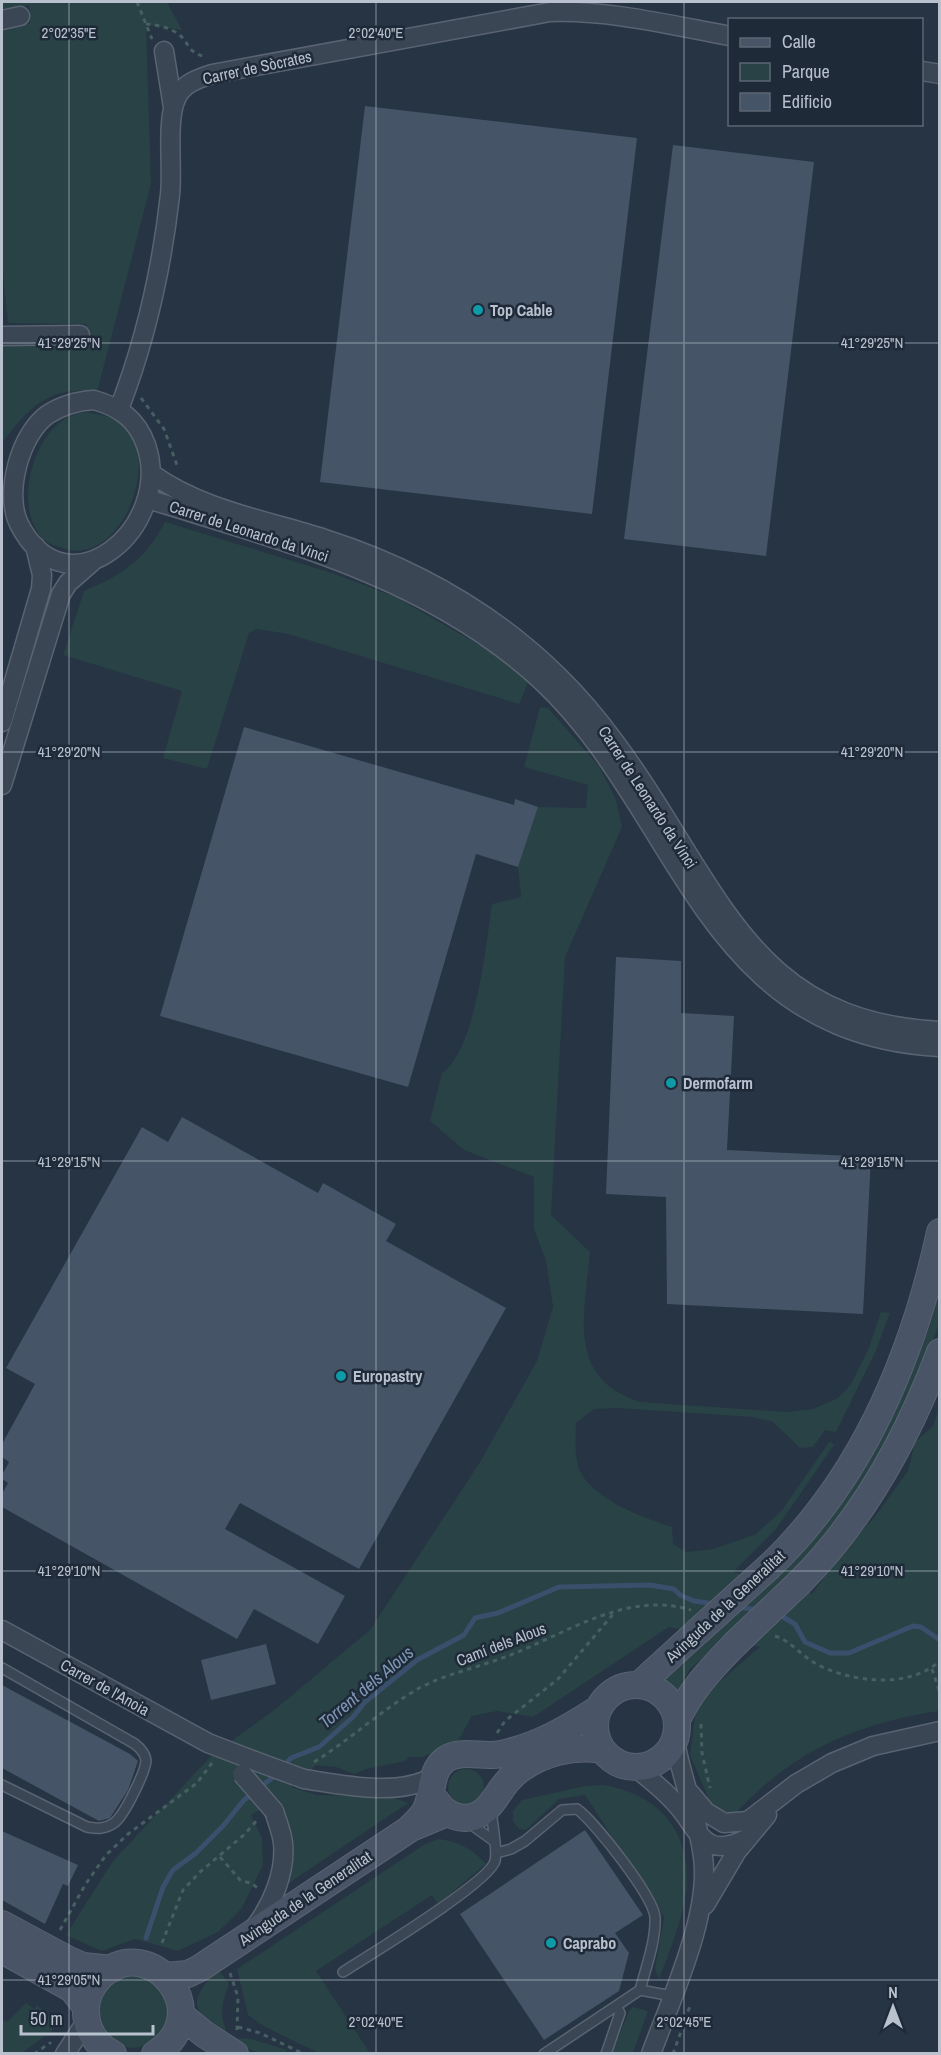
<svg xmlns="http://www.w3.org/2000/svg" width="941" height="2055" font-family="'Archivo Narrow',sans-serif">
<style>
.green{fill:#284245}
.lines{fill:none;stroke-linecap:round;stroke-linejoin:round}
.stream{stroke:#3a4f6c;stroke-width:5}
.building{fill:#455466}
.lane-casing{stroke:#596371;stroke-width:12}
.street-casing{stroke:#596371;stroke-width:21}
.secondary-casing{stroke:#596371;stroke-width:28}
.path{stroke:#475f61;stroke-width:3;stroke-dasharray:4.5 4.5;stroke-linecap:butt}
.lane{stroke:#3b4654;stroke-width:9}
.street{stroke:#3b4654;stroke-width:18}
.secondary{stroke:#495467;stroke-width:26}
.street-bridge-casing{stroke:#596371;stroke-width:21;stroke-linecap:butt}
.secondary-bridge-casing{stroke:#596371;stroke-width:28;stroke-linecap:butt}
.street-bridge{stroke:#3b4654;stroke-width:18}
.secondary-bridge{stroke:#495467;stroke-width:26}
.ticks{fill:none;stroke:#b8c1cd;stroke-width:1.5;stroke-opacity:0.45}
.culture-dot{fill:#0f9aa8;stroke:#1f2a39;stroke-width:2}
.labels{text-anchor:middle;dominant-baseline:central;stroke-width:5;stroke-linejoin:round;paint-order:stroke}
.street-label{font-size:16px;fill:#b8c1cd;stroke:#1f2a39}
.poi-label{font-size:16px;font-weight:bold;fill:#b8c1cd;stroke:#1f2a39;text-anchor:start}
.water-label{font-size:18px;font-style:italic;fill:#7f97b5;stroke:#1f2a39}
.ticks-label{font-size:15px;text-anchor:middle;fill:#b8c1cd;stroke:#1f2a39;stroke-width:5;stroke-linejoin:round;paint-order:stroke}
</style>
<rect width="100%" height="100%" fill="#263444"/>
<path class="green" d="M2 2H167L182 30 146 25 151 184 97 392C48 385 29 408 2 443V344L85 342 86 324 8 323 2 265V31L30 23 29 5 2 11Z
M84 412C96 414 109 415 119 422 166 452 122 573 59 547 54 545 46 543 43 539 14 509 31 441 63 420 68 416 78 414 84 412Z
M165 522 335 574 398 598 531 675 519 704 288 634 257 629 249 633 207 769 163 758 182 691 63 655 84 591C123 574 144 561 165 522Z
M540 707 548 708 599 766 616 800 622 827 565 957 551 1215 590 1252C585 1314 565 1378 640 1402L786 1412 813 1409 838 1398 851 1384 868 1350 881 1312 890 1313 875 1353 836 1432 825 1430 813 1447 800 1448 773 1422 753 1417 618 1408 594 1409 576 1423C576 1437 574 1455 579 1469 593 1500 642 1517 672 1527L673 1544 687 1552 713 1549 756 1534 782 1510 830 1441 834 1445 776 1529 733 1572 768 1582 829 1513 939 1276V1324L912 1397 870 1476 821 1543 783 1586 812 1594 845 1549 874 1518 908 1471 915 1442 933 1426 939 1409V1711C855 1724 793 1751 735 1814L721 1811 710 1802 690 1755 697 1701 760 1647 724 1639 690 1669 676 1693 662 1682 709 1635 669 1627 533 1717 497 1711 472 1716 458 1741 423 1757H409L405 1761 366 1769 354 1774 336 1767 316 1765 291 1787 317 1795 389 1796 408 1803 286 1885C300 1859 291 1825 277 1800L251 1815 262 1838 263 1865 242 1908 218 1932 178 1951 135 1939 102 1951 66 1935 113 1861 211 1756 273 1711 370 1630 480 1462 537 1361 553 1307 546 1261 534 1229V1177L464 1150 430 1121 442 1073C476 1050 486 944 492 904L521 897 518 867 538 807 586 808 588 785 524 767Z
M448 1787a18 18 0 1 1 36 0a18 18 0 1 1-36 0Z
M603 1785C668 1795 699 1845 683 1909 677 1933 668 1956 659 1979L655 1969 664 1917 585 1795 559 1799 526 1830 519 1829 513 1821V1811L522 1800 585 1786Z
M438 1839C458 1841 473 1849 486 1864L438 1904 432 1895 316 1971 370 2053H319L265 2027 248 2015 237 1969 425 1844Z
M217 1968 229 1984C223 2000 219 2013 226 2030L221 2036C189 2004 190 2004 217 1968Z
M97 2012a36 36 0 1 1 72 0a36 36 0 1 1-72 0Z
M26 2003 34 2009 37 2005 51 2018 52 2031 22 2053H2V2019L7 2022Z
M633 2007 648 2011 633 2053H612L629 2011Z
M239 2038 252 2039 287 2050 286 2053H258L235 2043Z"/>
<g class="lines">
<path class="stream" d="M736 1607 760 1610
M778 1614 795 1624 805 1642 830 1653H849L913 1626 921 1627 940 1640
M283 1767 291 1758 319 1747 353 1717 365 1702 417 1660 464 1635 475 1618 498 1613 559 1587 650 1585 674 1589 680 1595 694 1601 715 1604
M146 1938 163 1887 173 1870 196 1853 223 1826 244 1800 277 1774"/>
</g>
<path class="building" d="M365 106 637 138 592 514 320 482Z
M673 145 814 162 766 556 624 539Z
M244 727 514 805 515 799 538 807 518 867 476 854 408 1087 160 1016Z
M616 957 681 961V1013L734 1016 727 1150 871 1157 863 1314 667 1304 666 1197 606 1194Z
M182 1117 318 1193 323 1183 396 1224 386 1241 506 1308 359 1569 240 1503 225 1529 345 1596 318 1644 254 1609 237 1639 2 1507V1494L8 1483 2 1479V1475L9 1462 2 1457V1444L35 1384 6 1368 142 1127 168 1142Z
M266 1644 276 1684 211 1700 201 1660Z
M2 1685 130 1754 138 1761 128 1790 110 1818 99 1821 2 1768Z
M585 1830 643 1915 615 1933 629 1953 619 1991 544 2040 460 1914Z
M2 1831 78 1865 68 1886 63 1884 45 1924 2 1900Z"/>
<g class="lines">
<defs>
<path id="lane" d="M2 1668 135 1744C140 1748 145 1753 146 1760 146 1771 124 1816 114 1823 105 1829 98 1829 87 1827L2 1785
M469 1823 494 1841
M496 1853 511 1849 525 1841 562 1810 577 1809C595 1822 653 1896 655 1917 656 1941 646 1967 640 1990
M343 1972C369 1955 489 1883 495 1861 498 1850 492 1823 491 1810
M544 2054 640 1990 672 1996
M606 2054 620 2013 616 2006"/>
<path id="street" d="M2 20 20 16
M164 51 173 107
M922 71 940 74
M2 336 80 335
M94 400C119 407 137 419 146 445 174 527 67 618 19 524 4 493 20 435 47 415 62 405 76 401 94 400Z
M119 409C145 342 162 266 170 195 173 169 166 121 176 99 182 84 197 79 212 74L550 12C610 10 670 25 730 36
M152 474C202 510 266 520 325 539 412 567 493 612 558 676 600 717 634 767 665 817 738 935 784 1023 940 1031
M148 499C282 541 418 575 527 668 682 799 693 1034 940 1047
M2 722 41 589 42 575 35 546
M2 785 61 594 68 583 92 562
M2 1630 208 1743 255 1761
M636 1768C650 1779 665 1791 677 1805 700 1831 703 1860 746 1839
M304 1779C343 1785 397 1797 433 1777
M690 1793 706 1812 724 1823 748 1821 796 1784 832 1763 873 1746 940 1731
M705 1905 737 1851 767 1815
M255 1927C272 1905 286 1872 283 1843 282 1833 277 1821 274 1811
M65 2054 87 2020
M651 2054C671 1999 711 1914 703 1857 698 1818 682 1780 675 1742"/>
<path id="secondary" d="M770 1566C863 1477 913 1356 940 1232
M800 1582C865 1517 908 1437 940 1352
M595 1726a41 41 0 1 1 82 0a41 41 0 1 1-82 0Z
M639 1685 697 1632
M677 1720C691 1689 712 1668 735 1644
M437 1802C447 1818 470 1824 485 1810 497 1800 501 1784 518 1771 541 1753 573 1745 602 1750
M411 1827C416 1822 423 1816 426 1809 434 1793 429 1771 446 1759 462 1749 484 1758 501 1754 538 1746 567 1729 598 1709
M2 1924 69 1960 83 1966 112 1969
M2 1950 72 1989 86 2007
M166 1976 188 1974 200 1968 411 1828 447 1813
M181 2015 204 2034 235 2054
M113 2054C97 2046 87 2031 86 2013 85 1999 91 1986 101 1976 150 1930 219 2014 155 2054"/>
</defs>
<use href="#lane" class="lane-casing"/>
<use href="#street" class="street-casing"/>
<use href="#secondary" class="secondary-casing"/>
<path class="path" d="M137 2 152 39
M146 24C157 25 169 27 178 34 190 42 186 53 207 57
M141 398 164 429 178 468
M775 1636C789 1640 800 1654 813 1662 847 1682 908 1690 940 1661
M932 1669 940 1693
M701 1724 702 1753 710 1788
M497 1733 505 1721 558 1679 615 1612
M314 1762C348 1741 377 1714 411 1693 439 1675 474 1669 505 1657 565 1635 625 1590 691 1610
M220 1857 241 1881 251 1883 259 1889
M60 1930 85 1885 106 1855 128 1834 197 1783 212 1763
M162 1943 183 1890 200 1872 245 1834 258 1819
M230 1973 238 1997 237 2030
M238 2027 260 2033 304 2054
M34 2054 50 2043 51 2044
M673 2054 690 2006"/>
<use href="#lane" class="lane"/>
<use href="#street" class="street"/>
<use href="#secondary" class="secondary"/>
<defs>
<path id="street-bridge" d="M255 1761 304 1779
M242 1774 274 1811"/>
<path id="secondary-bridge" d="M697 1632 770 1566
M735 1644 800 1582"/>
</defs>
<use href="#street-bridge" class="street-bridge-casing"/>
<use href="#secondary-bridge" class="secondary-bridge-casing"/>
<use href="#street-bridge" class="street-bridge"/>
<use href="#secondary-bridge" class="secondary-bridge"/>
</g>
<path class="ticks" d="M69 2V2054M376 2V2054M684 2V2054M2 343H940M2 752H940M2 1161H940M2 1571H940M2 1980H940"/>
<g class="culture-dot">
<circle cx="478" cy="310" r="6"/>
<circle cx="671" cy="1083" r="6"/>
<circle cx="341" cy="1376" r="6"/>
<circle cx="551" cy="1943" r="6"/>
</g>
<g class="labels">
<g class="street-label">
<text transform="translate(257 67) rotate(-12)">Carrer de Sòcrates</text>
<text transform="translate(249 531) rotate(18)">Carrer de Leonardo da Vinci</text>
<text transform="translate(648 797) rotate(57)">Carrer de Leonardo da Vinci</text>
<text transform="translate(725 1606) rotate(-43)">Avinguda de la Generalitat</text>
<text transform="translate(501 1644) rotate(-21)">Camí dels Alous</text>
<text transform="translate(105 1687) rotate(29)">Carrer de l'Anoia</text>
<text transform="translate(305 1898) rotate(-34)">Avinguda de la Generalitat</text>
</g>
<g class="poi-label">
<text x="490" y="310">Top Cable</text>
<text x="683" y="1083">Dermofarm</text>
<text x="353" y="1376">Europastry</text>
<text x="563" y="1943">Caprabo</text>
</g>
<g class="water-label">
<text transform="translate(366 1687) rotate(-40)">Torrent dels Alous</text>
</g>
</g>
<g class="ticks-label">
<text x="69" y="38">2°02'35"E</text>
<text x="376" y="38">2°02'40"E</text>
<text x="69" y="348">41°29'25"N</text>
<text x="872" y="348">41°29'25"N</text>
<text x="69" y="757">41°29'20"N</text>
<text x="872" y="757">41°29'20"N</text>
<text x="69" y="1167">41°29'15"N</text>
<text x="872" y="1167">41°29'15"N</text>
<text x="69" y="1576">41°29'10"N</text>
<text x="872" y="1576">41°29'10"N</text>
<text x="69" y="1985">41°29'05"N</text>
<text x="376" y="2027">2°02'40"E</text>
<text x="684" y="2027">2°02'45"E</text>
</g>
<rect width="941" height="2055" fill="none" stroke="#b8c1cd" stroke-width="6"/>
<rect x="728" y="18" width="195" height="108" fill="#1f2a39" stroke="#5c6674" stroke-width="1.5"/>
<rect x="740" y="38" width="30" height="9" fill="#495467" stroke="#5c6674" stroke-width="1.5"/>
<text x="782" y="48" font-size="18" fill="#b8c1cd">Calle</text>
<rect x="740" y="63" width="30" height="18" fill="#284245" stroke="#5c6674" stroke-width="1.5"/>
<text x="782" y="78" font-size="18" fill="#b8c1cd">Parque</text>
<rect x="740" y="93" width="30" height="18" fill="#455466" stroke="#5c6674" stroke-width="1.5"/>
<text x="782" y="108" font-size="18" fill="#b8c1cd">Edificio</text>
<g transform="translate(893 2007)" stroke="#1f2a39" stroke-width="4.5" paint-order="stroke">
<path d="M0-4.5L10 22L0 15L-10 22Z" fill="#b8c1cd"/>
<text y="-9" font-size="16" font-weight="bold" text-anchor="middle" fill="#b8c1cd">N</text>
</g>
<path d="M21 2025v9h132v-9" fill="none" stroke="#b8c1cd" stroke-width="3"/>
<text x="30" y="2025" font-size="18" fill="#b8c1cd" stroke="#1f2a39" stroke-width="4.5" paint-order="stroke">50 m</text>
</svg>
